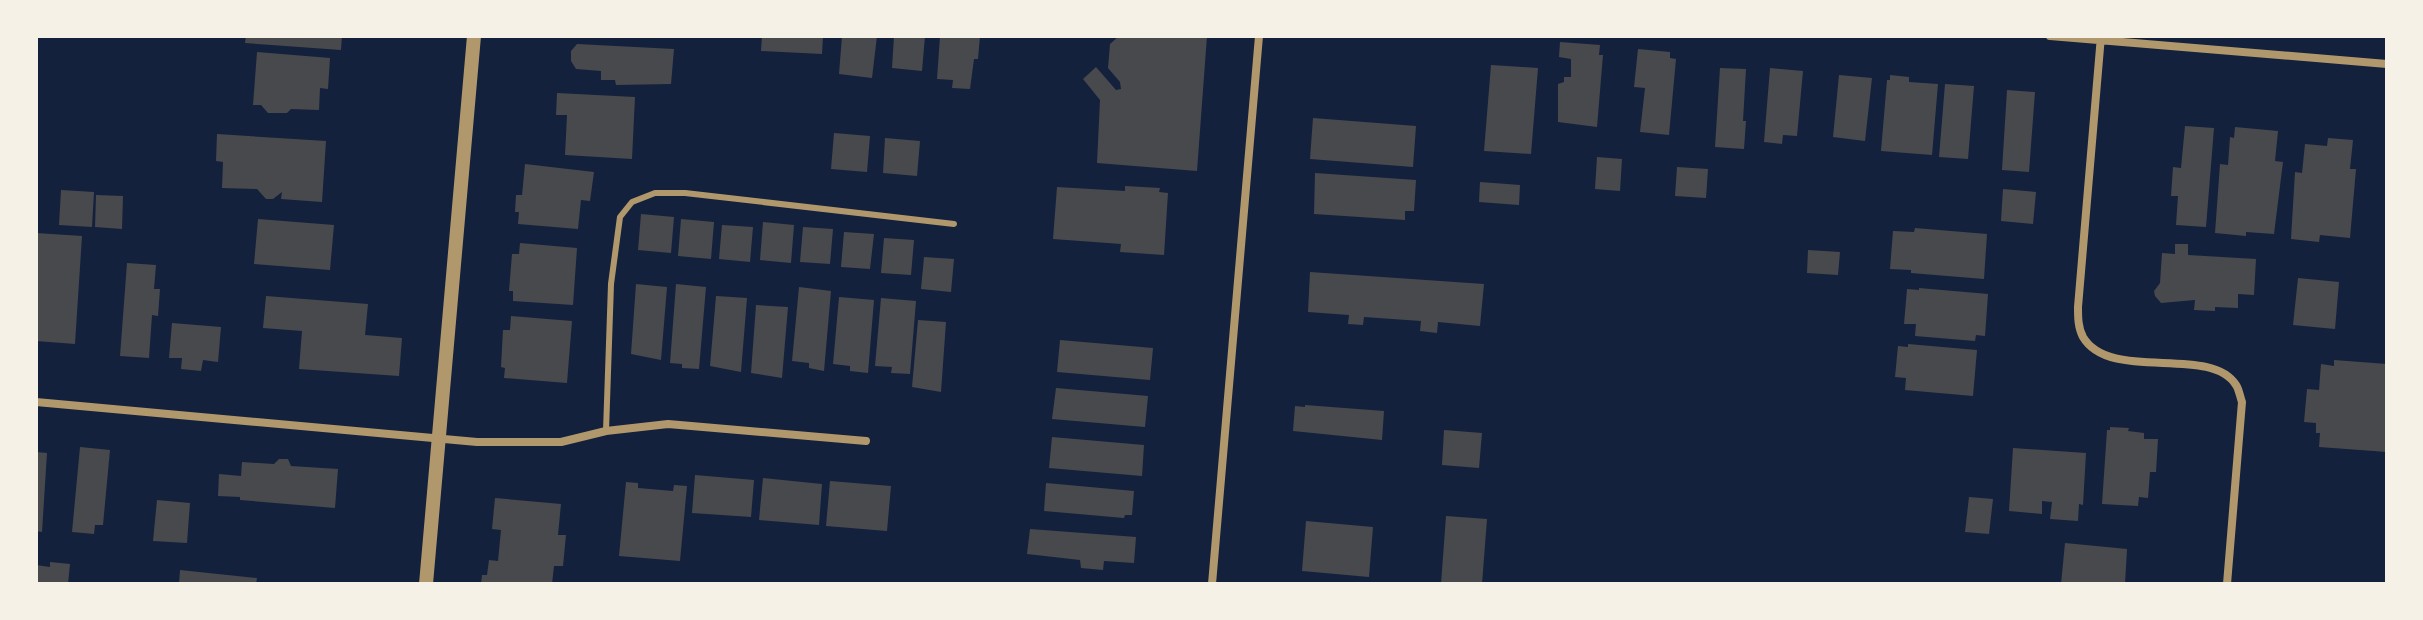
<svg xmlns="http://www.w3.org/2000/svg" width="2423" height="620" font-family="Inter,sans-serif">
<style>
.building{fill:#48494c}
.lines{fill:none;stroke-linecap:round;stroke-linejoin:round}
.service{stroke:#b1986c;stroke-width:6}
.minor{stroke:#b1986c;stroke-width:8}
.tertiary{stroke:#b1986c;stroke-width:14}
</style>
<rect width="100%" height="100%" fill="#14213d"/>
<path class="building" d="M246 36H342L341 50 245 43Z
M762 36H823L822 54 761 51Z
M842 36H877L872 78 839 74Z
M894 36H925L922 71 892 68Z
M940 36H980L978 59H974L970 89 952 88 953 80 937 79Z
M1119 36H1207L1197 171 1097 163 1100 100 1083 79 1096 67 1116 90 1121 89 1120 82 1108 68 1110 44Z
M1560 42 1600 45 1599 55H1603L1597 127 1558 122V84L1564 82V77H1571V59L1559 57Z
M577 44 674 49 671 84 616 85 615 80H601V71L576 69 571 61V51Z
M1638 49 1670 52V58L1676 59 1669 135 1640 132 1645 88 1634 87Z
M257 52 330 58 328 89 320 88 319 110 291 109 287 113H268L261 105H253Z
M1491 65 1538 68 1531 154 1484 151Z
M1720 68 1746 69 1743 121H1746L1744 149 1715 147Z
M1770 68 1803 71 1797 136 1783 135 1782 144 1764 142Z
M1839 75 1872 78 1865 141 1833 137Z
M1890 75 1909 77V82L1938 84 1932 155 1881 151 1887 80H1890Z
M1945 84 1974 86 1968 159 1939 157Z
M2007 90 2035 92 2029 172 2002 170Z
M557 93 635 97 632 159 565 155 567 115H556Z
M1313 118 1416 126 1413 167 1310 159Z
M2185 126 2214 128 2206 227 2176 225 2178 196H2171L2173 167 2181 168Z
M2235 127 2278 131 2275 161 2283 162 2274 234 2246 232V236L2215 233 2220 164 2228 165 2230 137 2234 138Z
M834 133 870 136 867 172 831 169Z
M217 134 326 141 322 202 281 199 282 192 273 199H266L257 189 222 188 223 162 216 161Z
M885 138 920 141 917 176 883 173Z
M2328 138 2353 140 2350 169H2356L2350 238 2320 235 2319 242 2291 239 2295 172 2302 173 2305 144 2327 146Z
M1597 157 1622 159 1620 191 1595 189Z
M525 164 594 172 590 201 581 200 578 229 518 224 519 212H515L516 195H522Z
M1677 167 1708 169 1706 198 1675 196Z
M1315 173 1416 180 1414 211H1405V220L1314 214Z
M1480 182 1520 185 1519 205 1479 202Z
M1125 186 1160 188 1159 192 1168 193 1164 255 1120 252 1121 244 1053 239 1057 187 1125 191Z
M2003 189 2036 192 2033 224 2001 221Z
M61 190 94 192 92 227 59 225Z
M96 195 123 196 122 229 95 227Z
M641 214 674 217 671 253 638 250Z
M258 219 334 225 330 270 254 264Z
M681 219 714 222 711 259 678 256Z
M763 222 794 225 791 263 760 260Z
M722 225 753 227 750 262 719 259Z
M803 227 833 229 830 264 800 262Z
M1915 228 1987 234 1984 279 1911 273V270L1890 269 1893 231 1914 232Z
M844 232 874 234 870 269 841 267Z
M36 233 82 236 75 344 36 341Z
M884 238 914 240 911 275 881 273Z
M520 243 577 248 573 305 513 301V291H509L512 254H519Z
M2175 244H2188V255L2256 259 2254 295 2238 294V308L2215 307V311L2194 310 2195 300 2161 303 2155 296 2154 291 2160 283 2162 253 2175 254Z
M1808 250 1840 252 1838 275 1807 273Z
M924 257 954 259 951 292 921 289Z
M127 263 156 265 154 289H160L158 316 152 315 149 358 120 356Z
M1310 272 1484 284 1480 326 1438 322 1437 333 1420 331 1421 321 1364 317 1363 325 1348 324 1349 315 1308 312Z
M2298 278 2339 282 2335 329 2293 325Z
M636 284 667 287 661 360 631 354Z
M676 284 706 287 699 369 682 368V364L670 363Z
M799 287 831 291 824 371 809 368V363L792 361Z
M1919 288 1988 294 1985 336 1976 335 1975 341 1915 336 1916 324H1904L1907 289 1919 290Z
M266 296 368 304 365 335 402 338 399 376 299 369 302 331 263 328Z
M716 296 747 298 741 372 710 366Z
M839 297 874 300 868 373 850 371V366L833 364Z
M881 298 916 301 910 374 891 373 892 367 875 366Z
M756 305 788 307 782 378 751 373Z
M511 316 572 321 567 383 504 378 505 368 501 367 503 330H510Z
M918 320 946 322 941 392 912 387Z
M172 323 221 327 218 362 203 360 201 371 181 369 182 358H169Z
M1060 340 1153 348 1150 380 1057 372Z
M1908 344 1977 350 1973 396 1905 390 1906 378 1895 377 1898 346 1908 347Z
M2334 360 2387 364V452L2319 447 2320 433H2316V423L2304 422 2307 389 2319 390 2321 364 2334 366Z
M1056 388 1148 396 1145 427 1052 419Z
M1305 405 1384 411 1382 440 1293 431 1295 406 1305 407Z
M2110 427 2129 428 2128 431 2144 433V439H2158L2156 472H2150L2148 498 2139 497 2138 506 2102 504 2107 430H2110Z
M1444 430 1482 433 1479 468 1442 465Z
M1052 437 1144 445 1142 476 1049 468Z
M80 447 110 450 103 525H95L94 534 72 532Z
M2013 448 2086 453 2083 505 2079 504 2078 521 2050 519 2052 502 2042 501V514L2009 511Z
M36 452 47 453 42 532 36 531Z
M279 459H288L291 466 338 469 335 508 240 500V497L218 496 219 474 241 476 242 462 274 464Z
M695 475 754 480 751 517 692 513Z
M763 478 822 484 819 525 759 520Z
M830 481 891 486 887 531 826 526Z
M626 482 638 483V488L673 491 674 485 687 486 680 561 619 556Z
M1046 483 1134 491 1132 515H1125L1124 518 1044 511Z
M1969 497 1993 499 1989 534 1965 532Z
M495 498 561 504 558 535H566L563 566H554L552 584H481L482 575H487L489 560 498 561 501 530 492 529Z
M157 500 190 503 187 543 153 541Z
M1446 516 1487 519 1482 584H1441Z
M1306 521 1373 527 1369 577 1302 571Z
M1030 529 1136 537 1134 563 1104 561 1103 570 1081 568 1080 560 1027 554Z
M2065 543 2127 549 2125 584H2061Z
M50 562 70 564 68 584H36V565L50 567Z
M180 570 257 578 256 584H179Z"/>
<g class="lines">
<path class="service" d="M606 431 611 284 620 217 632 202 655 193H685L954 224"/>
<path class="minor" d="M2050 36 2387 64
M2101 36 2078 307C2078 317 2078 328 2083 337 2110 383 2210 344 2236 385 2239 389 2240 397 2242 402L2227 584
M36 402 477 442H561L606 431 668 424 866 441
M1212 584 1259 36"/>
<path class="tertiary" d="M426 584 474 36"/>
</g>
<rect width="2423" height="620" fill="none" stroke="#f6f1e7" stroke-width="76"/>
</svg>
